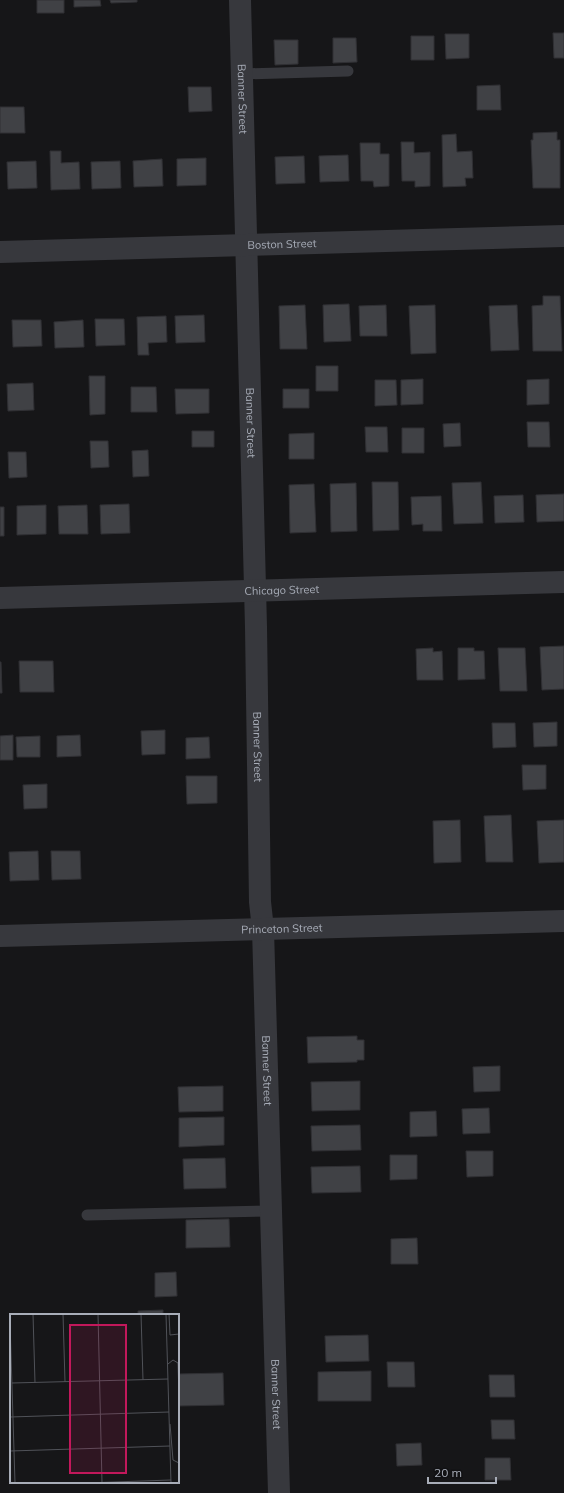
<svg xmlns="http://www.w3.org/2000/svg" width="564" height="1493" font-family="Mulish,sans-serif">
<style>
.building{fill:#404145;stroke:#303034}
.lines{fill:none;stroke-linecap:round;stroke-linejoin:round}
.lane{stroke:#37383d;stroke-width:11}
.street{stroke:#37383d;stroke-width:22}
.labels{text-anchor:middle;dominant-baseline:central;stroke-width:3;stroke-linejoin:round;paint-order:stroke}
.street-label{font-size:11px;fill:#a8adb8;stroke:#111113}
.inset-road{fill:none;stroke:#505258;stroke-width:1}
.view{fill:#c2185b;fill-opacity:0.15;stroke:#c2185b;stroke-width:2}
.inset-edge{fill:none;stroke:#a8adb8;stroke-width:2}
</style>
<rect width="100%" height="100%" fill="#161618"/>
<path class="building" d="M37 0H64V13H37Z
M74 0H100L101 6 74 7Z
M110 0H137V2L111 3Z
M553 33H564V58H554Z
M445 34H469V58L446 59Z
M411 36H434V60H411Z
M333 38H356L357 62 333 63Z
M274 40H298V64L275 65Z
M500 85 501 110H477V86Z
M188 87H211L212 111 189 112Z
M0 107H24L25 133H0Z
M557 132V140H560V188H533L531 140H533V133Z
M456 134 457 152 472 151 473 178H465L466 186 443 187 442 135Z
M401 142H414V153L430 152V186L415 187V181H402Z
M360 143H380V154H389V186L374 187 373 181H361Z
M50 151H61V163L79 162 80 189 51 190Z
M348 155 349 181 320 182 319 156Z
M304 156 305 183 276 184 275 157Z
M206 158V185L177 186V159Z
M162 159 163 186 134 187 133 161Z
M36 161 37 188 8 189 7 162Z
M120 161 121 188 92 189 91 162Z
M543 296H560L562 351H533L532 306 543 305Z
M349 304 351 341 324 342 323 305Z
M305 305 307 349H280L279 306Z
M386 305 387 336H360L359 306Z
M435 305 436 353 411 354 409 306Z
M517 305 519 350 491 351 489 306Z
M204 315 205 342 176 343 175 316Z
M166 316 167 342 148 343 149 355H138L137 317Z
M95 319H124L125 345 96 346Z
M12 320H41L42 346 13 347Z
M83 320 84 347 55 348 54 322Z
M316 366H338V391H316Z
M89 376H105V414L90 415Z
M423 379V404L401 405V380Z
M549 379V404L527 405V380Z
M375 380H396L397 405 375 406Z
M33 383 34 410 8 411 7 384Z
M131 387H156L157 412H131Z
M175 389H209V413L176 414Z
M283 389H309V408H283Z
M527 422H549L550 447H528Z
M460 423 461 446 444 447 443 424Z
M365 427H387L388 452H366Z
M402 428H424V453H402Z
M192 431H214V447H192Z
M314 433V459H289V434Z
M90 441H108L109 467 91 468Z
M148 450 149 476 133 477 132 451Z
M8 452H26L27 477 9 478Z
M372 482H398L399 530 373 531Z
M481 482 483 523 454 524 452 483Z
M356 483 357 531 331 532 330 484Z
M314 484 316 532 290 533 289 485Z
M564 494V521L537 522 536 495Z
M523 495 524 522 495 523 494 496Z
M441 496 442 531H423V524L412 525 411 497Z
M129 504 130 533 101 534 100 505Z
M46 505V534L17 535V506Z
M87 505 88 534H59L58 506Z
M0 507H4V536H0Z
M564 646V689L542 690 540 647Z
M433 648V652L442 651 443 680H417L416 649Z
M458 648H474V651H484L485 679 458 680Z
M498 648H525L527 691H500Z
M19 661H53L54 692H20Z
M0 662H1L2 693H0Z
M557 722V746L534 747 533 723Z
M492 723H515L516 747 493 748Z
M165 730V754L142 755 141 731Z
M13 735V760H0V736Z
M80 735 81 756 57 757V736Z
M40 736V757H17L16 737Z
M209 737 210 758 186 759V738Z
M522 765H546V789L523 790Z
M186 776H217V803L187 804Z
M47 784V808L24 809 23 785Z
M511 815 513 862H486L484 816Z
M460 820 461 862 434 863 433 821Z
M564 820V862L539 863 537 821Z
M38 851 39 880 10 881 9 852Z
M51 851H80L81 879 52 880Z
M357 1036V1040H364V1060H357V1062L308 1063 307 1037Z
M500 1066V1091L474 1092 473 1067Z
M360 1081V1110L312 1111 311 1082Z
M223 1086V1111L179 1112 178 1087Z
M489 1108 490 1133 463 1134 462 1109Z
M436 1111 437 1136 410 1137V1112Z
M224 1117V1145L179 1147V1118Z
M360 1125 361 1150 312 1151 311 1126Z
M466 1151H493V1176L467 1177Z
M390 1155H417V1179L390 1180Z
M225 1158 226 1188 184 1189 183 1159Z
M360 1166 361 1192 312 1193 311 1167Z
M229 1219 230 1247 186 1248V1220Z
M417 1238 418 1264H391V1239Z
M176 1272 177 1296 155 1297V1273Z
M163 1310V1315H138V1311Z
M368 1335 369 1361 326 1362 325 1336Z
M387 1362H414L415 1387H388Z
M371 1371V1401H318V1372Z
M223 1373 224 1405 178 1406V1374Z
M489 1375H514L515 1397H490Z
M491 1420H514L515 1439H492Z
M421 1443 422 1465 397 1466 396 1444Z
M485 1458H510L511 1480H485Z"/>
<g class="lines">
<path class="lane" d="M242 74 348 71
M87 1215 271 1211"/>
<g class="street">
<path id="s1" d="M240 0 256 627 260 902 263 929 279 1493"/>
<path id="s2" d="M0 252 564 236"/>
<path id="s3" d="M0 598 564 582"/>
<path id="s4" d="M0 936 564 921"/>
</g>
</g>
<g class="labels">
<g class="street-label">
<text stroke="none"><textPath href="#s1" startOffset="99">Banner Street</textPath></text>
<text stroke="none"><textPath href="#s2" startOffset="282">Boston Street</textPath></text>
<text stroke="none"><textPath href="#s1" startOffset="423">Banner Street</textPath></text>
<text stroke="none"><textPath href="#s3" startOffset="282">Chicago Street</textPath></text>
<text stroke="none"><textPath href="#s1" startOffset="747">Banner Street</textPath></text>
<text stroke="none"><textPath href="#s4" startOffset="282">Princeton Street</textPath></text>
<text stroke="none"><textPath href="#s1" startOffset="1071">Banner Street</textPath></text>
<text stroke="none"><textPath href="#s1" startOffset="1395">Banner Street</textPath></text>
</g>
</g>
<g transform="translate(10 1314)">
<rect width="169" height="169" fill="#161618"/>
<path class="inset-road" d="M23 0 25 69M53 0 55 68M88 0 92 169M131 0 133 66M156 0 161 169M159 0 160 21 169 20M0 8 5 169M158 50 163 46 168 49 169 83M2 69 158 65M0 103 159 98M160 110 163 146 169 149M0 137 160 132M75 169 161 166"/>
<path class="view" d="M60 11H116V159H60Z"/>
<rect width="169" height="169" class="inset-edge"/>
</g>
<path d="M428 1477v6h68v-6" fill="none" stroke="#a8adb8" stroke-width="2"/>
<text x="434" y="1477" font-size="12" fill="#a8adb8" stroke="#111113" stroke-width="3" paint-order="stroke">20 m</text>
</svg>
